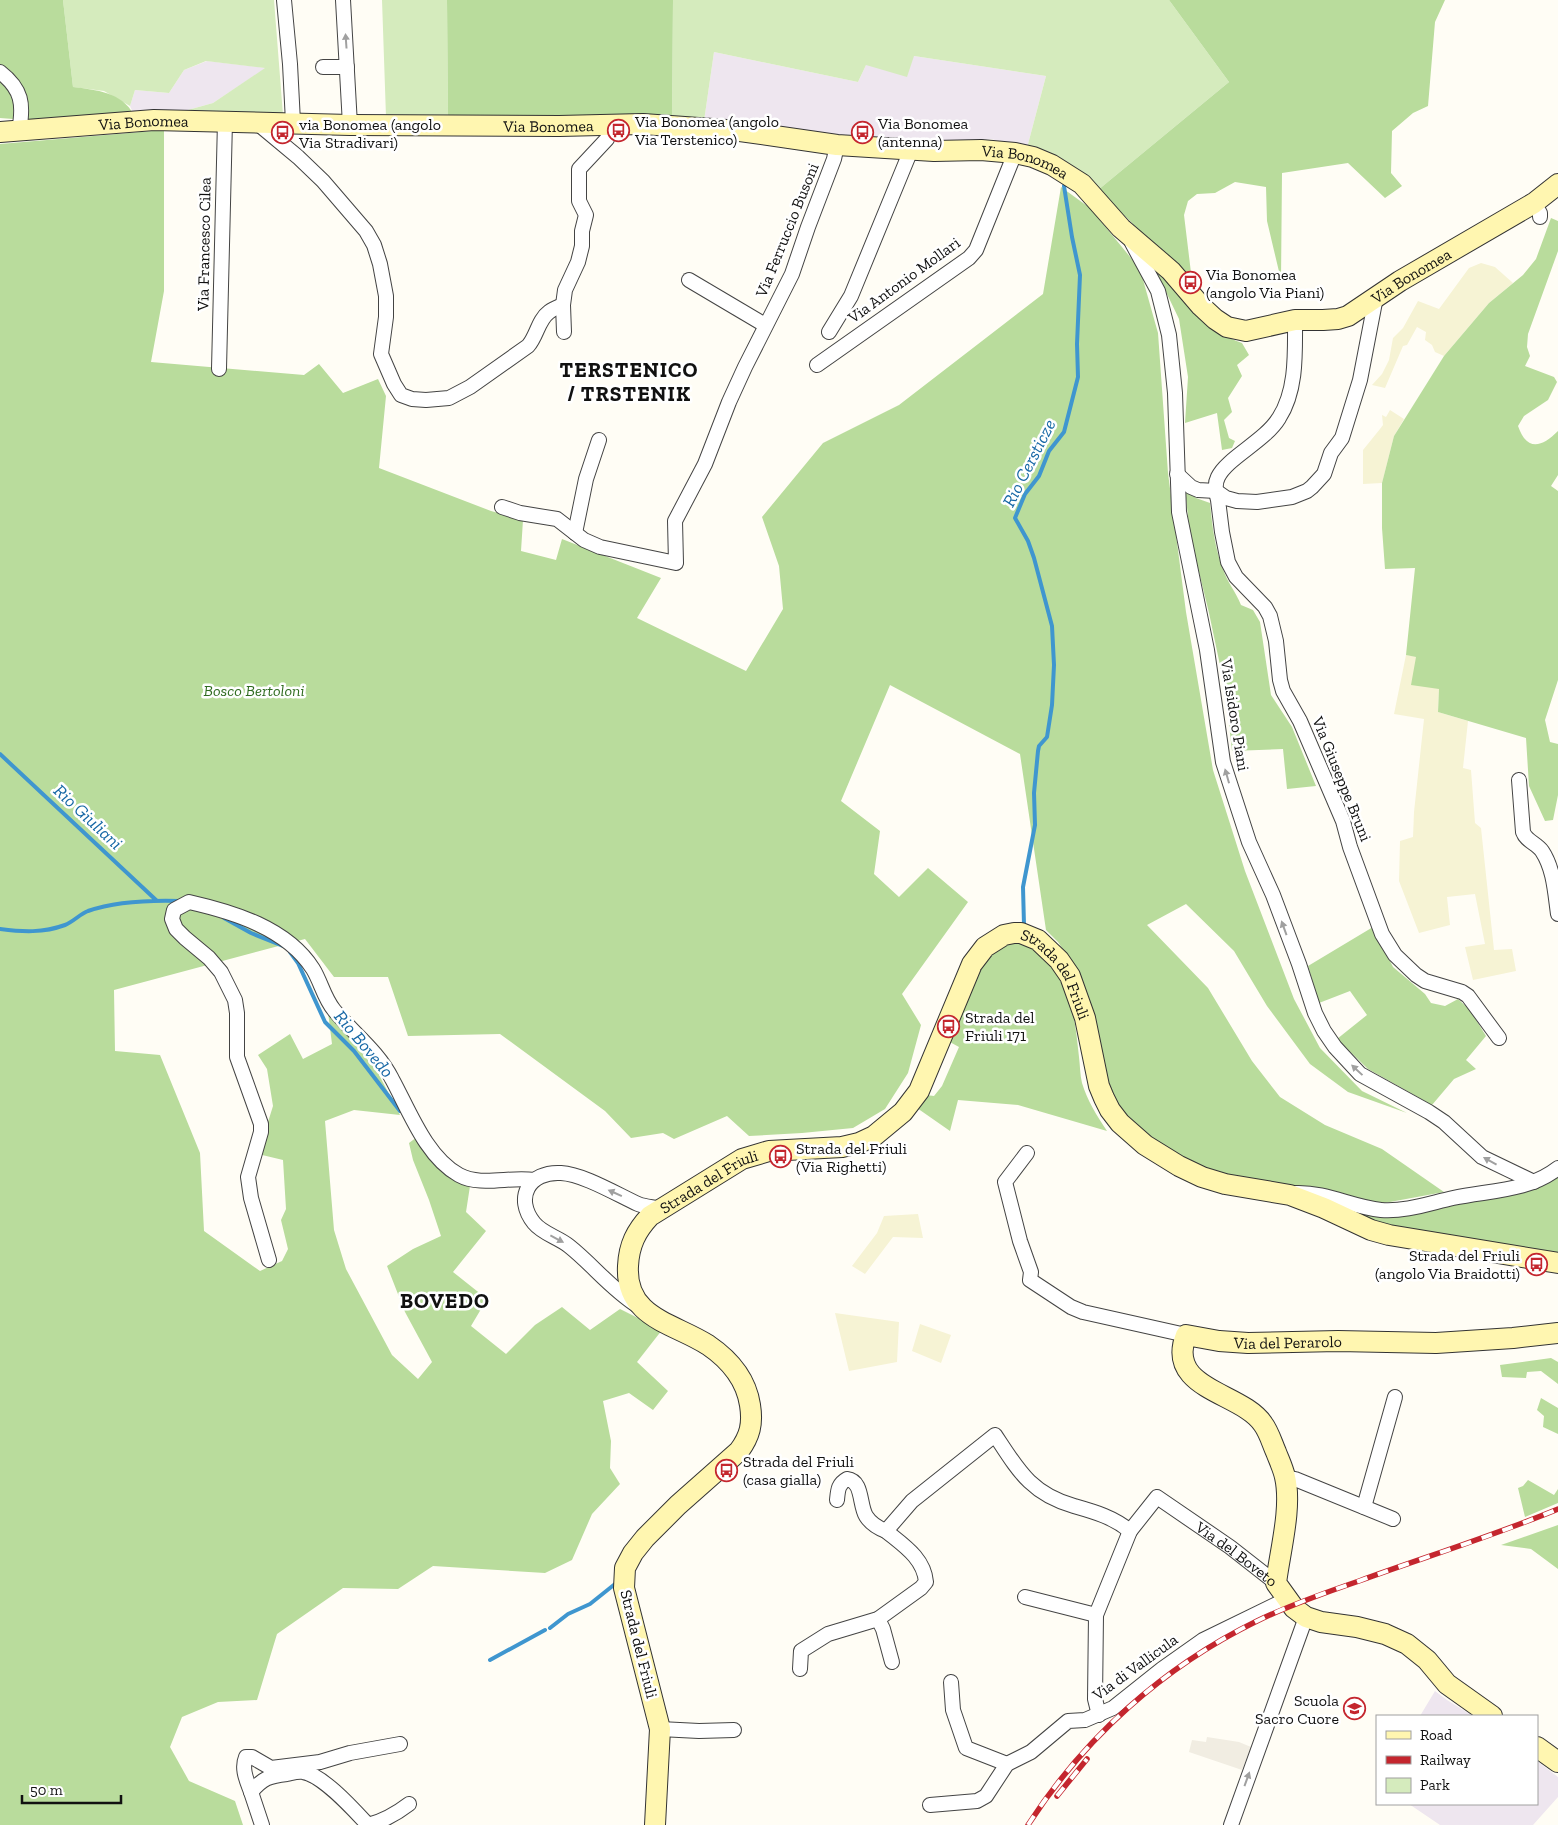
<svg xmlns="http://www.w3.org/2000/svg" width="1558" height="1825" font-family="'Zilla Slab',serif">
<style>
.industrial{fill:#eee6ef}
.farmland{fill:#f6f3d4}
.green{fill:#d5ebbd}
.forest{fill:#b9dc9c}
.plaza{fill:#f1ede2}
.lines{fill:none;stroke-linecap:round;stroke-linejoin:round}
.stream{stroke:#3f96cf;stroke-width:4}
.street-casing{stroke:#444;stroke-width:16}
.secondary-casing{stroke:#333;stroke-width:22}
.street{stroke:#fff;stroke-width:14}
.secondary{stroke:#fff6b0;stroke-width:20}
.rail-casing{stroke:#c4262e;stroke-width:5.5}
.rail{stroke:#fff;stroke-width:4;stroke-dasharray:11;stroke-linecap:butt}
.oneway{fill:#a0a0a0}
.labels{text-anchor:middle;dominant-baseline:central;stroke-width:5;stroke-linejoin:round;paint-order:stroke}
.poi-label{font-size:16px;fill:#111;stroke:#fff;text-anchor:start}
.street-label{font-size:16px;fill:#111;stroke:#fff}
.park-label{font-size:16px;font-style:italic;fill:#2f6b1f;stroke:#fff}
.water-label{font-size:18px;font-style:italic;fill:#1768a6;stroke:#fff}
.district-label{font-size:21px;font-weight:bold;letter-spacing:1px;fill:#111;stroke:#fff}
</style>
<rect width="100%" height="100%" fill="#fffdf5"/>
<path class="industrial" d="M714 52 858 82 866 65 914 56 1046 76 1027 148 991 139 953 141 925 146 704 121Z
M207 61 266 68 213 103 170 115H134L130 106 135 90 169 93 184 70Z
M1435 1691 1447 1700 1473 1716H1420Z
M1537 1761 1558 1777V1797L1533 1825H1440L1409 1804H1537Z"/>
<path class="farmland" d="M1481 263 1495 267 1513 283 1489 303 1444 356 1435 352 1432 345 1425 340 1426 332 1417 327 1407 345 1403 346 1385 388 1372 385 1382 374 1389 360 1393 338 1403 328 1418 301 1439 309 1469 268Z
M1390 410 1404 419 1394 436 1382 483 1363 484V450L1380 429 1383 425 1382 415 1386 417Z
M1406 655 1417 657 1439 689 1438 712 1468 721 1463 768 1471 770 1475 823 1481 828 1494 950 1512 949 1516 971 1473 980 1465 947 1485 944 1475 894 1447 897 1450 925 1419 933 1399 881 1400 841 1413 837 1414 812 1424 719 1394 714Z
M918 1214 923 1238 893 1237 865 1274 852 1266 877 1233 884 1216Z
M835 1313 899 1322 897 1362 849 1371Z
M920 1324 951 1335 941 1363 912 1351Z"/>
<path class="green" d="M63 0H274L283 115H170L213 103 265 68 206 61 184 70 169 93 135 90 130 106 104 91 73 87Z
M382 0H447L448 119 386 117Z
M673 0H1169L1229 82 1098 190 1027 148 1046 76 914 56 907 77 866 65 858 82 714 52 704 121 672 120Z"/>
<path class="forest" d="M0 0H63L73 87C96 90 122 92 134 115L28 123 25 90 9 70 0 64Z
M447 0H673L672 120 448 119Z
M1169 0H1445L1435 22 1428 106 1413 113 1392 131 1391 173 1402 186 1385 198 1348 163 1282 173 1281 280 1267 221 1266 187 1235 182 1215 193 1197 194 1188 201 1184 215 1192 281 1098 190 1229 82Z
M0 81C15 91 14 103 13 119L0 118Z
M164 130V291L151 362 304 375 319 364 343 393 378 379 386 396 379 468 491 511 523 520 521 551 556 560 562 539 661 578 637 618 746 671 783 609 779 566 762 517 823 443 899 405 1043 294 1061 187 1090 208 1140 269 1158 333 1168 473 1186 612 1213 770 1245 871 1294 999 1320 1048 1362 1091 1407 1113 1348 1092 1310 1064 1267 1006 1234 951 1186 904 1147 925 1208 988 1252 1061 1280 1097 1325 1125 1382 1149 1444 1192 1379 1204 1204 1171 1138 1130 1107 1091 1070 960 1058 942 1046 930 1020 754 890 685 841 801 880 831 874 874 899 897 928 868 968 902 902 994 921 1025 908 1073 885 1109 853 1128 802 1133 749 1136 727 1116 674 1139 663 1133 631 1138 605 1111 500 1034 408 1036 388 977H334L305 939 114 990 115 1051 160 1055 200 1153 204 1231 260 1271 282 1261 288 1249 281 1220 286 1209 283 1160 258 1154 273 1106 267 1069 258 1055 290 1034 303 1059 332 1044 328 1012 377 1071 400 1115 354 1110 325 1121 334 1230 346 1269 392 1355 418 1379 432 1362 405 1312 387 1266 413 1249 441 1236 429 1200 413 1160 409 1143 417 1137 470 1186 466 1212 486 1231 453 1272 487 1299 471 1326 506 1354 535 1325 562 1307 590 1330 620 1309 662 1330 637 1362 668 1391 653 1410 629 1393 603 1401 611 1441 610 1468 620 1484 592 1514 572 1560 545 1573 433 1566 398 1589 343 1588 277 1634 257 1700 218 1702 182 1717 170 1747 189 1781 235 1801 243 1825H0V144Z
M1551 218 1558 221V251L1528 334 1527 347 1530 356 1525 366 1554 377 1557 382 1548 400 1524 416 1518 426C1527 452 1542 447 1558 431V475L1551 486 1558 491V680L1545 720 1550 742 1558 744V795L1553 820 1545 821 1529 786 1526 738 1438 712 1439 689 1411 685 1416 657 1406 655 1415 568 1385 569 1382 528V483L1394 436 1444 356 1489 303 1523 275 1536 259Z
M1155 269C1180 295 1206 331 1242 343L1249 355 1237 365 1242 376 1228 398 1232 412 1224 420 1229 438 1235 441 1232 448 1222 450 1217 413 1185 423 1188 377 1179 319Z
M1185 489 1196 498 1210 503C1212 525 1215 549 1223 569 1227 582 1236 592 1241 605L1253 610 1260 622 1271 695 1292 727 1316 786 1287 789 1283 749 1232 751 1225 689 1209 613 1190 535Z
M1373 927 1393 967 1425 994 1431 1003 1445 1006 1458 999 1470 1010 1486 1036 1466 1060 1476 1069 1454 1079 1432 1105 1368 1069 1337 1039 1367 1015 1350 991 1319 1003 1308 966Z
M1011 943C1030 943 1033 948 1046 961 1073 988 1075 1021 1079 1057 1080 1065 1080 1075 1082 1083 1087 1100 1097 1116 1107 1131L1018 1105 958 1100 950 1131 917 1108 926 1095 934 1096 942 1086 959 1047 948 1041C961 1004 971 960 1011 943Z
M1558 1175V1255L1371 1223 1349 1208 1464 1200 1509 1196 1536 1187Z
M1551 1358 1558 1362V1384L1541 1371 1527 1372 1526 1378 1502 1377 1500 1365Z
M1541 1398 1558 1408V1434L1543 1427 1544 1416 1537 1410Z
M1528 1480 1554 1495 1558 1489V1503L1525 1517 1518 1488 1523 1486Z
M1558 1525V1569L1531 1549 1501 1545Z"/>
<path class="plaza" d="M1207 1737 1239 1742 1251 1747 1242 1770 1189 1752 1192 1740 1206 1742Z"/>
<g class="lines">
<path class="stream" d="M0 754 156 900
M224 918 251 933 283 946
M1024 925 1023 887 1035 825 1034 793 1038 751 1039 746 1047 737 1052 705 1054 665 1052 626 1034 558 1028 541 1015 518 1025 494 1039 476 1049 451 1064 432 1078 377 1077 344 1080 275 1072 237 1064 186
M0 929C23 932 43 933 65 925 73 922 80 914 88 911 117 901 150 900 181 901
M290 952 298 963 325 1022 354 1051 400 1111
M550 1628 568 1614 590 1604 615 1584
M490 1660 545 1630"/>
<defs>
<g id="street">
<path d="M284 0 290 64 293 122"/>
<path d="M343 0 350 125"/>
<path d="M323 67H347"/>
<path d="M0 72C22 89 24 104 19 131"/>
<path d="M257 123 298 157 323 181 366 231 374 245 380 264 386 296V317L381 354 394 384 401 395 412 399 426 400 449 398 470 387 528 346C537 336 538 320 549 312 553 309 558 307 563 305"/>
<path d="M1534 203 1540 213V217"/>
<path d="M1132 243 1158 291 1169 335 1175 393 1179 512 1207 650 1223 762 1249 842 1273 895 1299 964 1315 1013 1324 1031 1335 1047 1360 1074 1429 1112 1444 1122 1482 1157 1534 1182"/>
<path d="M689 280 765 325"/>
<path d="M1295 320C1295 353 1297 390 1279 418 1265 441 1227 458 1218 477 1214 485 1216 492 1218 500L1222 532 1228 562 1236 577 1265 607 1270 616 1276 641 1280 680 1283 691 1300 721 1343 821 1350 847 1382 934 1395 955 1416 975 1425 981 1462 992 1468 996 1499 1038"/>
<path d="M564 332 563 305 565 290 578 262 582 246V231L586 215 579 201V169L607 139 611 125"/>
<path d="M829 332 851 296 911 150"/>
<path d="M817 365 969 258 976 250 1015 153"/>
<path d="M219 369 225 121"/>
<path d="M1177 474 1191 487 1198 490 1216 491 1226 498 1237 501 1257 502 1292 497 1307 491 1312 487 1324 474 1331 453 1342 438 1360 380 1376 297"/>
<path d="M502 507 520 513 557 519 584 540 600 547 676 563 675 521 705 464 729 402 745 367 792 274 808 227 834 159 837 145"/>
<path d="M575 533 586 479 599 440"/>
<path d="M1519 780 1523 832C1526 841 1536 843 1542 851 1554 869 1555 893 1558 914"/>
<path d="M1027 1153 1005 1182 1020 1241 1031 1272 1030 1280 1071 1307 1083 1312 1186 1335"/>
<path d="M1296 1193C1326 1192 1352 1207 1381 1210 1405 1212 1430 1203 1453 1198 1490 1190 1527 1192 1558 1168"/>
<path d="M269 1260 251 1198 248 1177 261 1132V1124L237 1057V1013L235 1000 221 972 209 958 185 938 176 929 172 919 174 910 189 902C233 912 287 928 313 969 321 982 324 998 334 1010 353 1033 378 1051 392 1079 409 1110 426 1157 459 1175 481 1187 510 1176 534 1180"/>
<path d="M638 1306C611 1289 593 1265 569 1246 558 1237 543 1234 534 1223 514 1198 529 1171 561 1173 583 1174 618 1195 638 1204 645 1207 654 1207 661 1209"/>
<path d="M1285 1477 1295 1479 1393 1519"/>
<path d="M837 1500C838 1490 838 1484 847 1479 863 1481 859 1504 866 1516 871 1524 878 1528 886 1531"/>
<path d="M1364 1507 1395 1397"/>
<path d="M1025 1597 1096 1615"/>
<path d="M878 1619 883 1629 892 1662"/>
<path id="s1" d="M800 1669 801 1651 828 1634 878 1619 921 1588 926 1582C924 1558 903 1545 886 1531L912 1501 995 1435C1018 1470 1031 1494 1074 1506 1095 1512 1113 1517 1130 1531L1157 1497 1230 1547 1276 1583"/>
<path d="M951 1682 953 1710 966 1748 1007 1764"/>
<path d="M1099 1715 1095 1699 1096 1615 1130 1531"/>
<path d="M660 1729 699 1731 734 1730"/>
<path d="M251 1792C247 1781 241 1769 246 1757H252L271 1768 320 1762 350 1753 400 1744"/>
<path d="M930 1805 977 1801 986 1796 1007 1764 1031 1752 1068 1721 1085 1720 1113 1708 1162 1669 1203 1640 1287 1599"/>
<path d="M262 1825 251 1792C263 1778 269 1776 287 1774 292 1773 298 1771 303 1772 323 1775 354 1810 368 1825 383 1821 396 1814 409 1804"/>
<path d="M1231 1825 1306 1617"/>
</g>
<g id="secondary">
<path id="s2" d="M0 132 154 120 350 125 559 126 643 124 740 131 837 145 934 151 981 150 1015 153 1033 157 1052 165 1082 184 1121 228 1171 271 1201 306 1215 319 1227 327 1246 331 1295 320H1323L1338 319 1348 316 1400 281 1534 203 1558 184"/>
<path id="s3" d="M1492 1716 1447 1684 1427 1660 1407 1644 1385 1634 1357 1627 1321 1622 1306 1617 1294 1608 1276 1583C1280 1551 1292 1508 1285 1477 1283 1468 1279 1460 1276 1452 1272 1443 1269 1432 1263 1424 1242 1392 1165 1390 1186 1335L1219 1341 1248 1343 1338 1341 1436 1343 1513 1338 1558 1333"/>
<path d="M1537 1747 1558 1762"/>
<path id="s4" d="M655 1825 660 1729 624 1588 625 1568 633 1553 645 1538 678 1505 739 1451C750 1436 753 1424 750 1405 746 1379 730 1360 708 1345 674 1323 625 1318 628 1266 629 1245 636 1231 650 1216L742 1159 769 1151 842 1147 859 1143 874 1136 903 1112 919 1091 972 964 985 947 1004 935 1014 933H1021L1038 940 1059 960 1070 976 1085 1018 1099 1086 1104 1098 1110 1110 1120 1123 1145 1145 1179 1166 1202 1177 1225 1184 1290 1195 1324 1208 1371 1230 1389 1235 1558 1263"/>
</g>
</defs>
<use href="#street" class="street-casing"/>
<use href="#secondary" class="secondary-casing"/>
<use href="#street" class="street"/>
<use href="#secondary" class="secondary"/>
<defs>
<path id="rail" d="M1057 1796 1087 1759
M1028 1825C1084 1738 1163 1667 1257 1621 1290 1605 1324 1593 1359 1581 1425 1557 1493 1536 1558 1509"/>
</defs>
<use href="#rail" class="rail-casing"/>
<use href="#rail" class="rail"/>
</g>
<defs><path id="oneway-solid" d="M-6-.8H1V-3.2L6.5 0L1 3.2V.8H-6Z" transform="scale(1.25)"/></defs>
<g class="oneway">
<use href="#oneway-solid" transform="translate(346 41) rotate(-94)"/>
<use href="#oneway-solid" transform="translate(1227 776) rotate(-106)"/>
<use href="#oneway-solid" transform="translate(1284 928) rotate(-110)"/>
<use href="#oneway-solid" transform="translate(1357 1070) rotate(-137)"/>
<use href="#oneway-solid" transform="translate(1490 1161) rotate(-151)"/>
<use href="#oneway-solid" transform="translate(615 1193) rotate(-156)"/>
<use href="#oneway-solid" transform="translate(557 1239) rotate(28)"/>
<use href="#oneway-solid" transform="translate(1247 1779) rotate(-70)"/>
</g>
<defs>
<symbol id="bus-ring" viewBox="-11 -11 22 22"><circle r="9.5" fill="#fff" stroke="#c4262e" stroke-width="1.5"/><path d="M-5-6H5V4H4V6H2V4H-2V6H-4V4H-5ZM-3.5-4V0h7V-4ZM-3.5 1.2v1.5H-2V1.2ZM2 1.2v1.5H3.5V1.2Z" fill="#c4262e"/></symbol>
<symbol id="school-ring" viewBox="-11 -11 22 22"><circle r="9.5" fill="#fff" stroke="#c4262e" stroke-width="1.5"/><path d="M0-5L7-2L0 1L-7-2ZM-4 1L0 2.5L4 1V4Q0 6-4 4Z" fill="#c4262e"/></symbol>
</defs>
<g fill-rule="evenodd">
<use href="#bus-ring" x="606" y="118" width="25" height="25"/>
<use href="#bus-ring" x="850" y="120" width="25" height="25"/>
<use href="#bus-ring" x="270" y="120" width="25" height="25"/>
<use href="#bus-ring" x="1178" y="270" width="25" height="25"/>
<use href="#bus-ring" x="936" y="1014" width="25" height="25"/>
<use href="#bus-ring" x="768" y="1144" width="25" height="25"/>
<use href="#bus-ring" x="1524" y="1252" width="25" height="25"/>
<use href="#bus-ring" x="714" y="1458" width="25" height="25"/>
<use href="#school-ring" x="1342" y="1696" width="25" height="25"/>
</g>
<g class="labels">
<g class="poi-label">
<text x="635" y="121">Via Bonomea (angolo<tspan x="635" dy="18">Via Terstenico)</tspan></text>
<text x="878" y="123">Via Bonomea<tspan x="878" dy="18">(antenna)</tspan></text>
<text x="299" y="124">via Bonomea (angolo<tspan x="299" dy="18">Via Stradivari)</tspan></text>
<text x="1206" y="274">Via Bonomea<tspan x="1206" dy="18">(angolo Via Piani)</tspan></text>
<text x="965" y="1017">Strada del<tspan x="965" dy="18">Friuli 171</tspan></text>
<text x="796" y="1148">Strada del Friuli<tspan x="796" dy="18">(Via Righetti)</tspan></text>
<text x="1520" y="1255" text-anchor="end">Strada del Friuli<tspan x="1520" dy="18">(angolo Via Braidotti)</tspan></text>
<text x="743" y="1461">Strada del Friuli<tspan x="743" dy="18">(casa gialla)</tspan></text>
<text x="1339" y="1700" text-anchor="end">Scuola<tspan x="1339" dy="18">Sacro Cuore</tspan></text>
</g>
<g class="street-label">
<text stroke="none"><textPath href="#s2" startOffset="144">Via Bonomea</textPath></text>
<text stroke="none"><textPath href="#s2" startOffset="549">Via Bonomea</textPath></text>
<text stroke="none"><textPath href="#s2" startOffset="1029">Via Bonomea</textPath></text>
<text transform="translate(787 230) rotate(-68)">Via Ferruccio Busoni</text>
<text transform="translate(204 244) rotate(-89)">Via Francesco Cilea</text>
<text stroke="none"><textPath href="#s2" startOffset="1494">Via Bonomea</textPath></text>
<text transform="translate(904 280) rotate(-36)">Via Antonio Mollari</text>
<text transform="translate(1235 715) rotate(81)">Via Isidoro Piani</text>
<text transform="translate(1342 779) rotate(68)">Via Giuseppe Bruni</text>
<text stroke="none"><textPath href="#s4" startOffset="1290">Strada del Friuli</textPath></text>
<text stroke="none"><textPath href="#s4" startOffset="796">Strada del Friuli</textPath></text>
<text stroke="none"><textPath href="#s3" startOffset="660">Via del Perarolo</textPath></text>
<text stroke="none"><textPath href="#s1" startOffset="688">Via del Boveto</textPath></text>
<text transform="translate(639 1644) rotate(76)">Strada del Friuli</text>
<text transform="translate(1135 1667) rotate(-36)">Via di Vallicula</text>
</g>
<g class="park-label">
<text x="254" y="690">Bosco Bertoloni</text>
</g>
<g class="water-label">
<text transform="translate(1029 463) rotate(-63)">Rio Cersticze</text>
<text transform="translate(88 817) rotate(43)">Rio Giuliani</text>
<text transform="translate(364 1044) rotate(50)">Rio Bovedo</text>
</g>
<g class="district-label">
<text x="629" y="369">TERSTENICO<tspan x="629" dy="24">/ TRSTENIK</tspan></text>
<text x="445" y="1300">BOVEDO</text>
</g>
</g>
<rect x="1376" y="1715" width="162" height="90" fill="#ffffff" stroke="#a0a0a0"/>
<rect x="1386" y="1731" width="25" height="8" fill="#fff6b0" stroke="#a0a0a0"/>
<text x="1420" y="1740" font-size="15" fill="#111111">Road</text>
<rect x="1386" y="1756" width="25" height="8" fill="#c4262e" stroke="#a0a0a0"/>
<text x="1420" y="1765" font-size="15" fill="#111111">Railway</text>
<rect x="1386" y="1778" width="25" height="15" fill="#d5ebbd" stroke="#a0a0a0"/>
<text x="1420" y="1790" font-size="15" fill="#111111">Park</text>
<path d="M22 1795v8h99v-8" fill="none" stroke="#111111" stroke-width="2.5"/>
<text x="30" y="1795" font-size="15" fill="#111111" stroke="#ffffff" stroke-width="4" paint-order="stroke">50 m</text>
</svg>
